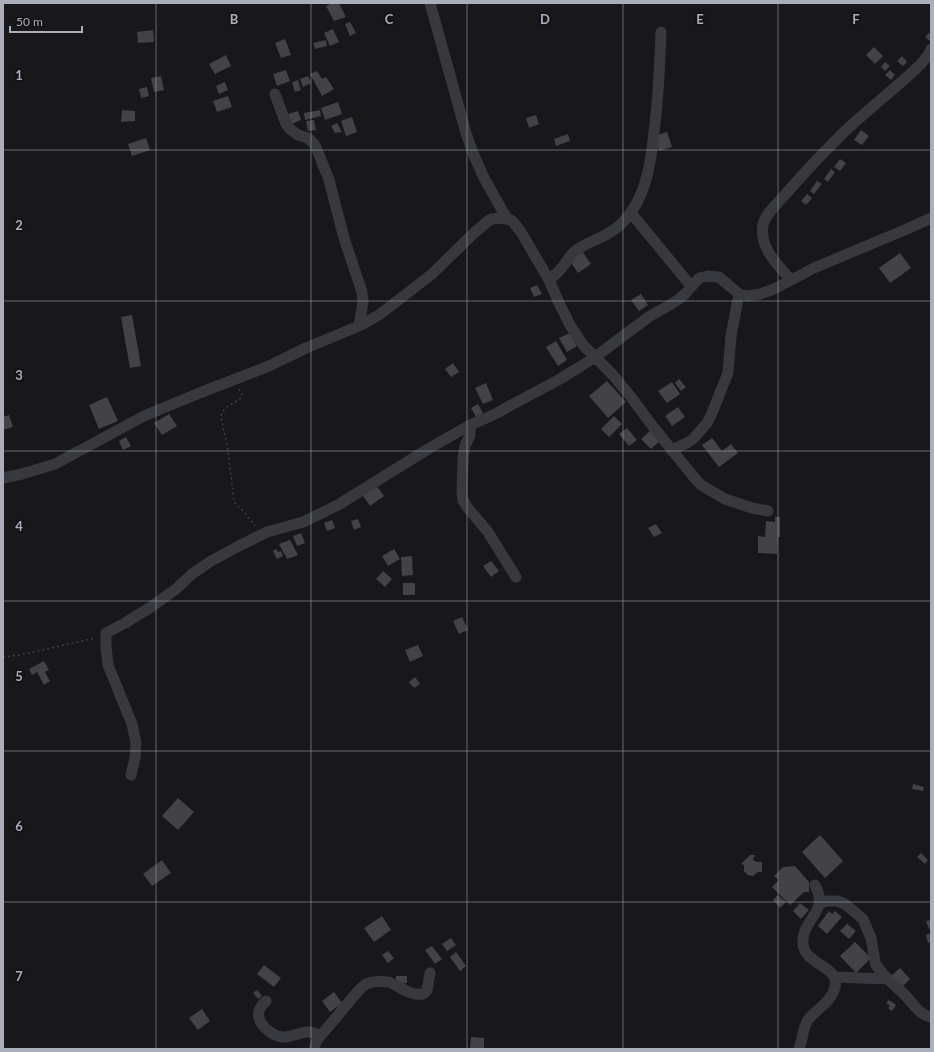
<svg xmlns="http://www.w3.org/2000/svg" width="934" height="1052" font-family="Lato,sans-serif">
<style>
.building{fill:#424247}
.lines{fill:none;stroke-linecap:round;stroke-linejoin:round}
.path{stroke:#3e4046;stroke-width:1.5;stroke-dasharray:2 3;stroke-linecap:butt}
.minor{stroke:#38393f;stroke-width:11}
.grid{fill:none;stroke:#aaadba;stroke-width:1;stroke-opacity:0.55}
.grid-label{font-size:13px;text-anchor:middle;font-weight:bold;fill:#aaadba;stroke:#131215;stroke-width:4;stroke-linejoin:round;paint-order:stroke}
</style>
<rect width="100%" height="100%" fill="#18181a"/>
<path class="building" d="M332 3H339L346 17 334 21 326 6Z
M350 22 356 33 350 36 345 24Z
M333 29 339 42 330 46 324 33Z
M153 30 154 42 138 43 137 32Z
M929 33 931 35V42L925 37Z
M285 39 291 55 281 58 275 43Z
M326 40 327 46 315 49 313 43Z
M874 47 883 56 875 64 866 55Z
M226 55 231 66 215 74 209 64Z
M902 56 907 62 903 66 897 61Z
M885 62 890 66 885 71 881 67Z
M286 70 290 81 277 86 273 74Z
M890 70 895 75 891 80 885 75Z
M317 71 322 79 326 77 334 89 322 96 310 74Z
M161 76 164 90 154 92 151 78Z
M308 76 311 83 303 87 300 79Z
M298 80 301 90 295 92 292 82Z
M225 82 228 90 219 94 216 86Z
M147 87 149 96 141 98 139 89Z
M228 96 232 107 217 112 213 101Z
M338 102 342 114 325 120 321 108Z
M122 110 135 111V121L121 122Z
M320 110 321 116 305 120 304 113Z
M298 111 301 120 292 124 288 114Z
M536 115 539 124 529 128 526 118Z
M352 117 357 132 346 136 341 121Z
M314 120 316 130 308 131 306 121Z
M337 123 342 132 335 133 331 126Z
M861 130 869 136 862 145 854 140Z
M667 132 672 147 659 151 654 136Z
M568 134 570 141 556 146 554 139Z
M146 138 150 150 132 156 128 144Z
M840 159 846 163 840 171 834 167Z
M831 169 835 172 828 182 824 179Z
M817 181 822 184 814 194 810 191Z
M807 194 812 198 806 205 801 201Z
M582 251 591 264 578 273 569 260Z
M900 253 911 268 890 283 879 268Z
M537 285 542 294 534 297 530 288Z
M641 294 648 305 639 311 631 300Z
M132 315 141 366 130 368 121 317Z
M570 333 577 346 567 352 559 338Z
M556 341 567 360 558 366 546 347Z
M453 363 459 372 451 377 445 369Z
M679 379 686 387 681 391 675 383Z
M607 381 626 402 608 418 589 396Z
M672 382 680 394 667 403 658 391Z
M486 383 493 400 483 404 475 388Z
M107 397 118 421 99 429 89 405Z
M478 404 483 413 476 417 471 408Z
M678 407 685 417 672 426 665 416Z
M169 414 177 426 162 435 154 423Z
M9 415 13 427 3 430V417Z
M614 416 622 424 609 437 601 429Z
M627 428 637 440 629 446 619 434Z
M651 430 661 440 651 449 641 439Z
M126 437 131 446 123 450 119 441Z
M712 438 722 451 731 444 738 453 719 467 702 445Z
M375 484 384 496 370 506 361 493Z
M775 517H780V537H778L777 554 758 553V536L765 537 766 521 775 522Z
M358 519 361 527 354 530 351 521Z
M332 520 335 528 327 531 324 523Z
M656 524 662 533 654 537 648 528Z
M301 533 305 543 297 546 293 536Z
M290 540 298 555 287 559 279 544Z
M276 549 278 552 281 551 283 556 277 559 273 551Z
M394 549 400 559 388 566 382 556Z
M412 556 413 575 402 576 401 557Z
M491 561 499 571 491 577 483 566Z
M383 571 392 579 385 587 376 579Z
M403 583H415V595H403Z
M462 617 468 630 459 634 453 621Z
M418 645 423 656 410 662 405 650Z
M44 661 49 670 45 672 50 681 44 685 37 672 32 675 29 669Z
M415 677 420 684 414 688 409 682Z
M913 784 924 787 923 791 912 789Z
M178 798 194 812 178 830 162 816Z
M820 835 843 861 825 878 802 852Z
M921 853 928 860 925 864 917 857Z
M750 855H755L753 860 757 862H762V872H758L753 876 748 875 744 871V865L741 864Z
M162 860 171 873 152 886 143 874Z
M795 866 809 882V892H804L790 905 772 887 779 880 774 876 783 867Z
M778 895 786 902 780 908 773 900Z
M800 903 809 910 801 919 793 911Z
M829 911 832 914 835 911 842 917 827 934 818 926Z
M382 916 391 930 374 942 364 928Z
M931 920V928L929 929 926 921Z
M847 924 856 931 849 939 840 931Z
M931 933V942L928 943 926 935Z
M451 938 456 945 447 951 442 944Z
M855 942 871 958 856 973 840 956Z
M432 946 442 959 435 964 425 950Z
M388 951 394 958 388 963 382 955Z
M456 952 466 966 460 971 450 957Z
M264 965 281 978 274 987 257 974Z
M900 968 910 979 902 987 891 976Z
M396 976H407V983L396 984Z
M257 990 262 996 258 999 253 993Z
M334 992 342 1003 330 1012 322 1001Z
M889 1000 896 1005 892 1011 888 1008 890 1006 886 1003Z
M202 1009 210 1021 198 1030 189 1018Z
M471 1037 484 1038V1049H470Z"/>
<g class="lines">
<path class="path" d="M239 389 242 395 240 399C233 404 222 407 221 417L228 450 234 502 245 513 255 526
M3 657 20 655 95 638"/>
<path class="minor" d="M430 3 466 133 473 153 483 176 507 219
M275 94 286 124 290 129 298 135 308 138 314 144 316 147 329 180 344 238 362 292 363 302 359 326
M631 213 691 286
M549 280C554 276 560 271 564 265 568 260 570 255 575 251 590 240 609 237 622 223 650 195 652 151 656 114 659 86 660 59 661 32
M791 280C778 265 759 248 763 225 765 214 776 205 784 196 802 175 822 154 842 134 867 110 895 89 920 65L929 54 931 49
M470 425V435L465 446 463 458 462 492 463 500 467 507 488 532 516 577
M671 450 687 443 693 439 707 423 712 413 728 373 731 336 739 294
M3 478 22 474 55 464 144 416 202 392 269 366 306 348 359 326 379 315 432 274 473 234 488 221 492 219 500 218 511 220 514 223 521 232 549 280 560 305 571 327 584 346 612 374 631 397 654 428 693 476 701 485 725 499 752 508 768 511
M131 775 135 758 136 743 132 724 108 665 106 647V633L125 623 151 607 176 589 192 574 211 561 237 547 267 532 303 522 338 505 428 449 470 425 491 416 560 379 578 368 595 357 650 316 670 305 679 299 685 294 699 278 708 276 719 277 739 294 748 296 760 294 774 289 814 268 907 229 931 218
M820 903 827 901H837L845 904 863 919 871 938 875 961 876 965 883 974 887 978
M834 977C852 977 869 980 887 978 893 984 898 989 904 994 912 1002 919 1015 931 1017
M266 1001C263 1004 260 1006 259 1011 256 1024 273 1037 284 1037 293 1037 302 1031 309 1032 313 1032 317 1034 320 1036
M314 1049 316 1042 320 1036C331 1025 339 1013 349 1002 354 996 359 989 366 984 373 981 381 981 388 982 401 986 408 996 423 994L427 990 430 973
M799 1049C803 1040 802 1029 808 1020 816 1009 832 1002 835 987 840 966 805 965 803 944 801 919 830 913 815 885"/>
</g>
<path class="grid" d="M156 3V1049M311 3V1049M467 3V1049M623 3V1049M778 3V1049M3 150H931M3 301H931M3 451H931M3 601H931M3 751H931M3 902H931"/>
<g class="grid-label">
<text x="234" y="24">B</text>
<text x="389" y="24">C</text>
<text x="545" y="24">D</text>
<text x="700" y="24">E</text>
<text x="856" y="24">F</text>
<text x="19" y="80">1</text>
<text x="19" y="230">2</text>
<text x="19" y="380">3</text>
<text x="19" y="531">4</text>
<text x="19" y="681">5</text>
<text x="19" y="831">6</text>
<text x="19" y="981">7</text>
</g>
<rect width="934" height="1052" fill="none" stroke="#aaadba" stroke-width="8"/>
<path d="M10 26v6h72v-6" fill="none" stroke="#aaadba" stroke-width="2"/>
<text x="16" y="26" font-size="12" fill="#aaadba" stroke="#131215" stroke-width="3" paint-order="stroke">50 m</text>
</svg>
